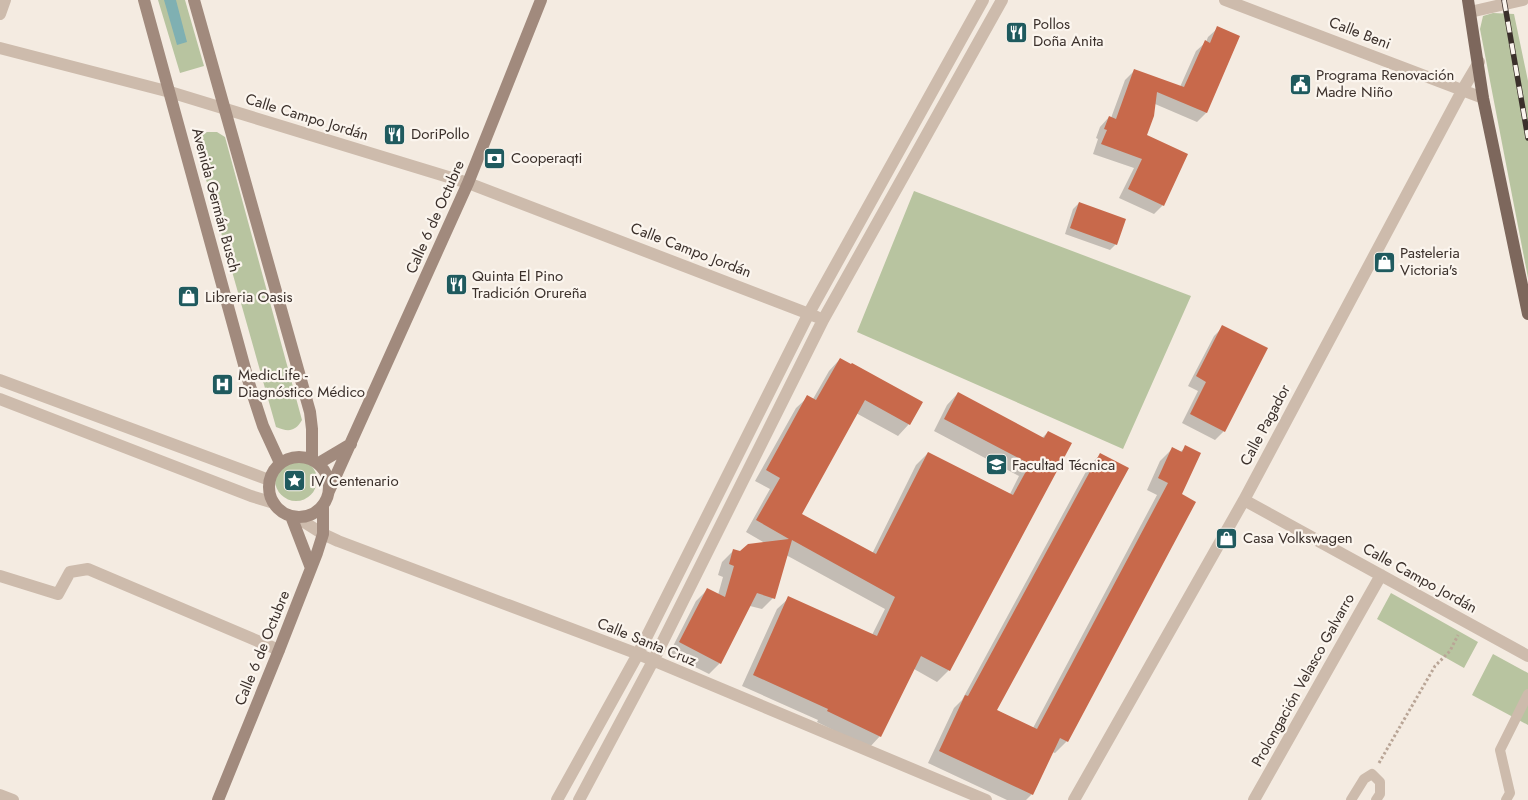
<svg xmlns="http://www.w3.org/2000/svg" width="1528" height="800" font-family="Jost,sans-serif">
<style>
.green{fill:#b8c4a0}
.water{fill:#7fb0b2}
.shadow{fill:#0003}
.building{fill:#c8694b}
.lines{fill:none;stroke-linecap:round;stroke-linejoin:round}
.path{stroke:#b9a596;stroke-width:3;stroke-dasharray:2.5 2.5;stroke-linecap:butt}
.lane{stroke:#cdbbac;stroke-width:10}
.street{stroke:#cdbbac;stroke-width:12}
.secondary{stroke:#a18a7d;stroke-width:12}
.primary{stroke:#7d675c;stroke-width:12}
.rail-casing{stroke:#3b302b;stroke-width:5.5}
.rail{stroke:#fbf5ee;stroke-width:4;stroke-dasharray:11;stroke-linecap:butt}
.labels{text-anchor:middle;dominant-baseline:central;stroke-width:4.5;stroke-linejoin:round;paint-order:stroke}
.poi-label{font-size:15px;fill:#3b302b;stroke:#fbf5ee;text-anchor:start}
.street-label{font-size:15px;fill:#3b302b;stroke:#fbf5ee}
</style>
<rect width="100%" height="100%" fill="#f4ebe1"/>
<path class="green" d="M158 0H185L204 66 180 73Z
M1493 13 1514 14 1528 81V278L1480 29 1483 16Z
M207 132H217L225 137 302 420C295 432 288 432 276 427L196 144 200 136Z
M914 191 1191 296 1123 449 857 332Z
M275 480a21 21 0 1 1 42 0a21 21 0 1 1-42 0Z
M1391 593 1478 642 1464 668 1377 619Z
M1493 654 1528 673V725L1472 695Z"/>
<path class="water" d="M164 0H176L187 42 177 45Z"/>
<path class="shadow" d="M1218 28 1239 37 1206 113 1197 122 1155 104 1146 136 1163 205 1154 214 1119 198 1134 168 1093 154 1098 139 1096 138 1100 127 1109 117 1111 118 1125 80 1134 71 1180 87 1196 51 1206 42 1208 37Z
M1079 203 1116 244 1110 250 1065 234 1073 209Z
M1223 327 1224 431 1215 440 1182 423 1198 391 1188 386 1214 336Z
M840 359 909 424 898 436 856 413 800 514 872 554 916 465 928 453 1010 494 1019 476 934 431 947 405 958 393 1042 438 1048 432 949 670 937 682 914 669 880 736 869 748 817 722 818 720 742 686 777 609 789 598 872 635 885 609 786 555 773 598 762 609 750 606 720 663 709 674 669 654 696 601 707 590 718 595 723 577 718 575 722 562 733 551 740 552 765 543 746 532 770 489 755 481 796 408 808 397 813 399 829 371Z
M1186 447 1181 495 1194 502 1067 741 1055 753 1052 752 1032 794 1026 800H1007L928 763 954 708 962 700 1089 466 1101 454 996 710 1033 728 1157 495 1147 490 1160 461 1172 449 1180 452Z"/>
<path class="building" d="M1217 26 1240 36 1207 113 1157 92 1154 116 1147 135 1188 154 1164 206 1128 189 1142 159 1101 144 1107 130 1104 129 1109 116 1116 119 1134 69 1184 87 1205 40 1210 43Z
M1079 202 1126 219 1117 245 1070 228Z
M1222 325 1268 348 1225 432 1190 414 1206 382 1196 376Z
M840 358 851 364 852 363 923 402 910 425 865 400 802 514 876 554 928 452 1013 495 1030 464 944 419 958 392 1044 438 1048 431 1072 443 950 671 921 656 881 737 827 711 828 709 753 675 788 596 877 636 895 597 792 540 775 599 757 593 721 664 679 642 707 588 725 597 734 566 729 564 733 549 740 551 748 544 789 539 756 520 780 478 766 470 807 395 816 400Z
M1185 445 1201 453 1182 494 1196 502 1068 742 1060 738 1033 795 939 751 965 695 968 696 1100 453 1129 468 997 710 1037 729 1168 483 1158 478 1172 447 1182 452Z"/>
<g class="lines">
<path class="path" d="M1379 763 1435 666 1450 651 1458 635"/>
<path class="lane" d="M1351 800 1364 779 1372 774 1380 782V794L1376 800
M1506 800 1510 793 1500 750 1528 694"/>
<path class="street" d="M1225 0 1483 98
M1470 12 1523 0
M0 14 5 0
M0 48 170 92 468 183 817 317
M0 380 269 480
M0 399 251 496 274 503
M1244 500 1528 656
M296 517 323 534 338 541 638 654 986 800
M0 576 58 594 70 572 88 569 279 650
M0 795 13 800
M557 800 638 654 809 313 983 0
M579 800 653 661 823 320 1002 0
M1074 800 1244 500 1463 89 1479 62
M1254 800 1381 575"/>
<path class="secondary" d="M144 0 249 383 263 426 280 463
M194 0 310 412 312 429V460
M269 487a30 30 0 1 1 60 0a30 30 0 1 1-60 0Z
M319 463 351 444
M329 491 468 183 541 0
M291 516 311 568
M218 800 279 650 317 553 323 534V505"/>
<path class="primary" d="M1468 0 1483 98 1528 314"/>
<defs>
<path id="rail" d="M1504 0 1528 138"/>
</defs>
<use href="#rail" class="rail-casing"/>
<use href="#rail" class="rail"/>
</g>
<defs>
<symbol id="restaurant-square" viewBox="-11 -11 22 22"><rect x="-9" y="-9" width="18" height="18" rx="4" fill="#1f5a5e" stroke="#fbf5ee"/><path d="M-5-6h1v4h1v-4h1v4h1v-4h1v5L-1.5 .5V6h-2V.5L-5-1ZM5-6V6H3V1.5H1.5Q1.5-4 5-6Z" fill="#fff"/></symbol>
<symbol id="civic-square" viewBox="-11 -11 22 22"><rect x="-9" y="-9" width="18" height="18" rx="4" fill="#1f5a5e" stroke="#fbf5ee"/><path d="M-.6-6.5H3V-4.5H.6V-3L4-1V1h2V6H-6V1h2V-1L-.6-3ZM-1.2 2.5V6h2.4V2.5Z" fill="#fff"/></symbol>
<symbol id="bank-square" viewBox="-11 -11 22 22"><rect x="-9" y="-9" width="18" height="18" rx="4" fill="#1f5a5e" stroke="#fbf5ee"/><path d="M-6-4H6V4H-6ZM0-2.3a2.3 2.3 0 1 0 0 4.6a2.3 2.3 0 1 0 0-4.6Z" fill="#fff"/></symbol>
<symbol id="shop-square" viewBox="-11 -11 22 22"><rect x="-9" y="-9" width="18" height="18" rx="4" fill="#1f5a5e" stroke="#fbf5ee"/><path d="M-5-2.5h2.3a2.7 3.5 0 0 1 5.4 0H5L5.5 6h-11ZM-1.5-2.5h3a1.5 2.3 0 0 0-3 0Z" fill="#fff"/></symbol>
<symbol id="hospital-square" viewBox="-11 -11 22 22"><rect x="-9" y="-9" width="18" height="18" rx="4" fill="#1f5a5e" stroke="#fbf5ee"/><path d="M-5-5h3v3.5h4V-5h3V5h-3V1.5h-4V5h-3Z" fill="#fff"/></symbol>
<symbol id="university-square" viewBox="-11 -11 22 22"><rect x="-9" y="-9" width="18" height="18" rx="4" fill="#1f5a5e" stroke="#fbf5ee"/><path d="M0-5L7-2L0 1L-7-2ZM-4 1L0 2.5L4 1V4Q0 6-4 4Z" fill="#fff"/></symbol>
<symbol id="sight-square" viewBox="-11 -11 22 22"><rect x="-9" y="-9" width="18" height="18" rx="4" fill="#1f5a5e" stroke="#fbf5ee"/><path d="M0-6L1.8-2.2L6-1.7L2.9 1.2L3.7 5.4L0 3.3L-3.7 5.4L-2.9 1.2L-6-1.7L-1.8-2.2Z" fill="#fff"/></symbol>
</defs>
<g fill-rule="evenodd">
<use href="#restaurant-square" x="1004" y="20" width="25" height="25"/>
<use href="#civic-square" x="1288" y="72" width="25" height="25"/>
<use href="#restaurant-square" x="382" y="122" width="25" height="25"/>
<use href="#bank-square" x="482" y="146" width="25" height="25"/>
<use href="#shop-square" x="1372" y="250" width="25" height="25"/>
<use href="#restaurant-square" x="444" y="272" width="25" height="25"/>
<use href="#shop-square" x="176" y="284" width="25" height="25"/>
<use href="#hospital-square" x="210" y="372" width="25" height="25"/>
<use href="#university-square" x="984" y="452" width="25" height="25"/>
<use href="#sight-square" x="282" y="468" width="25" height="25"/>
<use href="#shop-square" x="1214" y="526" width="25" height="25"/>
</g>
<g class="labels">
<g class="poi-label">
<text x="1033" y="24">Pollos<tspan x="1033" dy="17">Doña Anita</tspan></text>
<text x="1316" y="75">Programa Renovación<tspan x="1316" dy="17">Madre Niño</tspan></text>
<text x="411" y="134">DoriPollo</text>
<text x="511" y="158">Cooperaqti</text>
<text x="1400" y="253">Pasteleria<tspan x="1400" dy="17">Victoria's</tspan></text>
<text x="472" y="276">Quinta El Pino<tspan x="472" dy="17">Tradición Orureña</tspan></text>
<text x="205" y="297">Libreria Oasis</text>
<text x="238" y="375">MedicLife -<tspan x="238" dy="17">Diagnóstico Médico</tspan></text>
<text x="1012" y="465">Facultad Técnica</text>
<text x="311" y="481">IV Centenario</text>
<text x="1243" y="538">Casa Volkswagen</text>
</g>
<g class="street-label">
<text transform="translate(1360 33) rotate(21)">Calle Beni</text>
<text transform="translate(307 117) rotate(17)">Calle Campo Jordán</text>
<text transform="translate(216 200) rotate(75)">Avenida Germán Busch</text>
<text transform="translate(435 217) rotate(-66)">Calle 6 de Octubre</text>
<text transform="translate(691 250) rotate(21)">Calle Campo Jordán</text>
<text transform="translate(1265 425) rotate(-62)">Calle Pagador</text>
<text transform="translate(1420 578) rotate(29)">Calle Campo Jordán</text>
<text transform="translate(647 642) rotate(22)">Calle Santa Cruz</text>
<text transform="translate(262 648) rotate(-68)">Calle 6 de Octubre</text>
<text transform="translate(1303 680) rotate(-61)">Prolongación Velasco Galvarro</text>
</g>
</g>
</svg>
